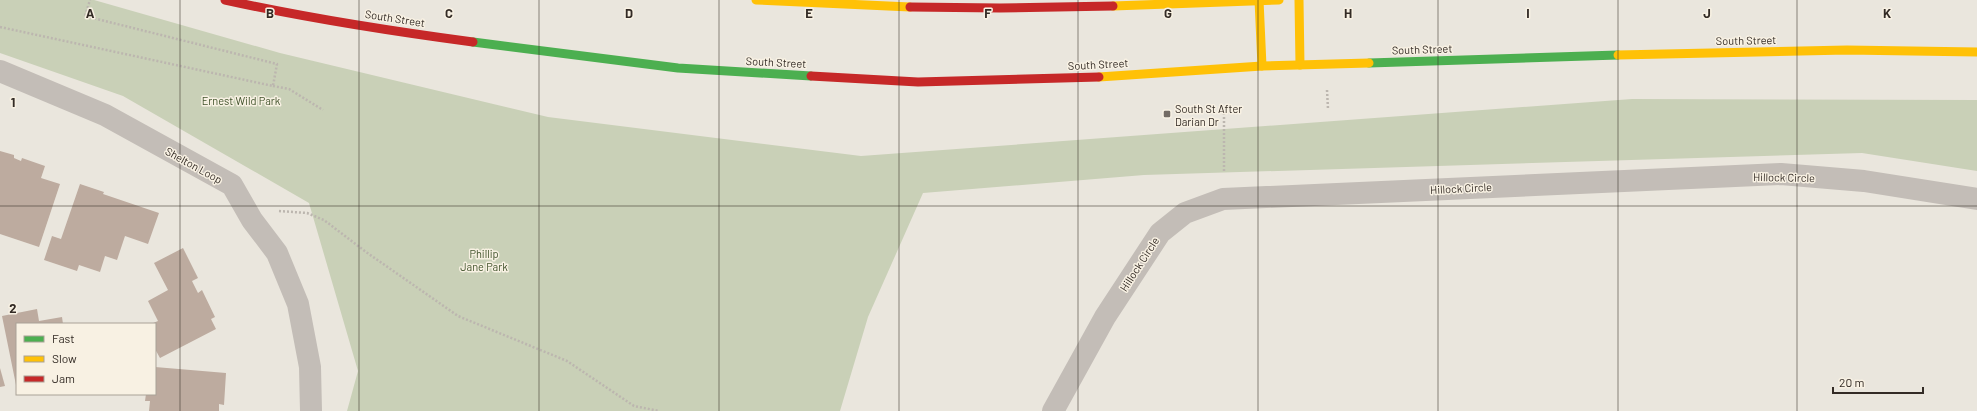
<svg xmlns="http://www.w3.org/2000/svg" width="1977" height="411" font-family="Barlow,sans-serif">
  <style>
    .green { fill: #c9d0b7 }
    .building { fill: #bdab9f }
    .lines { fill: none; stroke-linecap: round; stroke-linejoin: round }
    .path { stroke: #bcb6af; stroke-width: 2.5; stroke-dasharray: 2 2; stroke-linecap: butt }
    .street { stroke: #c3bdb7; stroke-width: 22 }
    .fast { stroke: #4caf50; stroke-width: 9 }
    .slow { stroke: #ffc107; stroke-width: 9 }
    .jam { stroke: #c62828; stroke-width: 9 }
    .grid { fill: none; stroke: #332b25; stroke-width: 1; stroke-opacity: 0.55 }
    .poi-dot { fill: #736c65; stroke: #f8f1e3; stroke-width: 1.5 }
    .labels { text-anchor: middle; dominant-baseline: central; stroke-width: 3; stroke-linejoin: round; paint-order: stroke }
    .street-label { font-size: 11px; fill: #332b25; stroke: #f8f1e3 }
    .park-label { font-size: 11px; fill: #3f512a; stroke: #f8f1e3 }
    .poi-label { font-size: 11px; fill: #332b25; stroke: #f8f1e3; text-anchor: start }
    .grid-label { font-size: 13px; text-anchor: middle; font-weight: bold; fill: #332b25; stroke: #f8f1e3; stroke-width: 3; stroke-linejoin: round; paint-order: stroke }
  </style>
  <rect width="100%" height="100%" fill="#eae6dd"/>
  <polygon class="green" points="0,0 94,0 280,53 548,117 861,156 1632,99 1977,100 1977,171 1862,153 1144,175 923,193 868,317 840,411 347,411 358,371 309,203 123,96 0,53"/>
  <g class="building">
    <polygon points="0,151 14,155 14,158 21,161 22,158 45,166 41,178 60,184 39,247 0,234"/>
    <polygon points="80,184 104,192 103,194 159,213 148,244 125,236 117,260 105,256 100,272 79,265 77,271 44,260 52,236 61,239"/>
    <polygon points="183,248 198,278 192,281 198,293 202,290 215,317 211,319 216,329 160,358 155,349 155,324 151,324 158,321 148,301 168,290 154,263"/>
    <polygon points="37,309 39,321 62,317 63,324 17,324 16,385 2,316"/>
    <polygon points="155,367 226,373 224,405 219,404 219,411 149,411 150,401 145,401 146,394 155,394"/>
    <polygon points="0,368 5,386 0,387"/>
  </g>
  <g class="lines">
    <g class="path">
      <polyline points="0,27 273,86 277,64 85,16 90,0"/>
      <polyline points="273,86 289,89 323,110"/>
      <polyline points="1327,90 1328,109"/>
      <polyline points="1224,171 1224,114"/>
      <polyline points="279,211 307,213 324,220 366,252 458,316 567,361 634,406 659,411"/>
    </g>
    <g class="street">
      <polyline points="0,71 105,115 232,185 252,220 277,253 298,304 310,367 311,411"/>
      <polyline points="1053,411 1105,317 1160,233 1185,213 1223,199 1781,174 1864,181 1977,199"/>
    </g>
    <g class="fast">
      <polyline points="473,42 678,68 811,76"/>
      <polyline points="1369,63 1618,55"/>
    </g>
    <g class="slow">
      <polyline points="756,0 910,7"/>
      <polyline points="1259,0 1262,66"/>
      <polyline points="1299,0 1300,65"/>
      <polyline points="1113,6 1279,0"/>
      <polyline points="1618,55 1847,50 1977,52"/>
      <polyline points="1099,77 1262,66 1369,63"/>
    </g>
    <g class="jam">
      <path d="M225 0C307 18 390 31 473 42"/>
      <polyline points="910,7 1000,8 1113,6"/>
      <polyline points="811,76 918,82 1099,77"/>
    </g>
  </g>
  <path class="grid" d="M180 0V411M359 0V411M539 0V411M719 0V411M899 0V411M1078 0V411M1258 0V411M1438 0V411M1618 0V411M1797 0V411M0 206H1977"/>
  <rect class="poi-dot" x="1163" y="110" width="8" height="8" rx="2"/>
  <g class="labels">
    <g class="street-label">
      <text transform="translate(395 18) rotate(9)">South Street</text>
      <text transform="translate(1746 40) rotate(-1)">South Street</text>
      <text transform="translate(1422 49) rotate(-2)">South Street</text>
      <text transform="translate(776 62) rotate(3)">South Street</text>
      <text transform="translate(1098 64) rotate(-3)">South Street</text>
      <text transform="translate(194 165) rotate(29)">Shelton Loop</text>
      <text transform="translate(1784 177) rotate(1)">Hillock Circle</text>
      <text transform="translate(1461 188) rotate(-3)">Hillock Circle</text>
      <text transform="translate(1139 264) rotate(-57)">Hillock Circle</text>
    </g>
    <g class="park-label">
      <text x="241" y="100">Ernest Wild Park</text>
      <text x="484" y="253">Phillip<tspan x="484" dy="13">Jane Park</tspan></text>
    </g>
    <g class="poi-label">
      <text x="1175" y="108">South St After<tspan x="1175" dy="13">Darian Dr</tspan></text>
    </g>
  </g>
  <g class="grid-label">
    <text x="90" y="18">A</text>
    <text x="270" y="18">B</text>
    <text x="449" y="18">C</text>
    <text x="629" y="18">D</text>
    <text x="809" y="18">E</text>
    <text x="988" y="18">F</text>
    <text x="1168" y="18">G</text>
    <text x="1348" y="18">H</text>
    <text x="1528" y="18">I</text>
    <text x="1707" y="18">J</text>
    <text x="1887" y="18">K</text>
    <text x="13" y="107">1</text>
    <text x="13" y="313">2</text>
  </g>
  <rect x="16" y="323" width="140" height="72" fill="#f8f1e3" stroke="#a9a297"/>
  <rect x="24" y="336" width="20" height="6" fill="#4caf50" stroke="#a9a297"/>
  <text x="52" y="343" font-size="12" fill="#332b25">Fast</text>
  <rect x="24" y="356" width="20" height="6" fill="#ffc107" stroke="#a9a297"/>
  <text x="52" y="363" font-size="12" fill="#332b25">Slow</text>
  <rect x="24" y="376" width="20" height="6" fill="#c62828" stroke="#a9a297"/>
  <text x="52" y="383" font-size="12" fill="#332b25">Jam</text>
  <path d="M1833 387v6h90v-6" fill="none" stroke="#332b25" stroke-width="2"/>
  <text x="1839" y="387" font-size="12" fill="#332b25" stroke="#f8f1e3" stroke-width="3" paint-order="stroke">20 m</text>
</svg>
